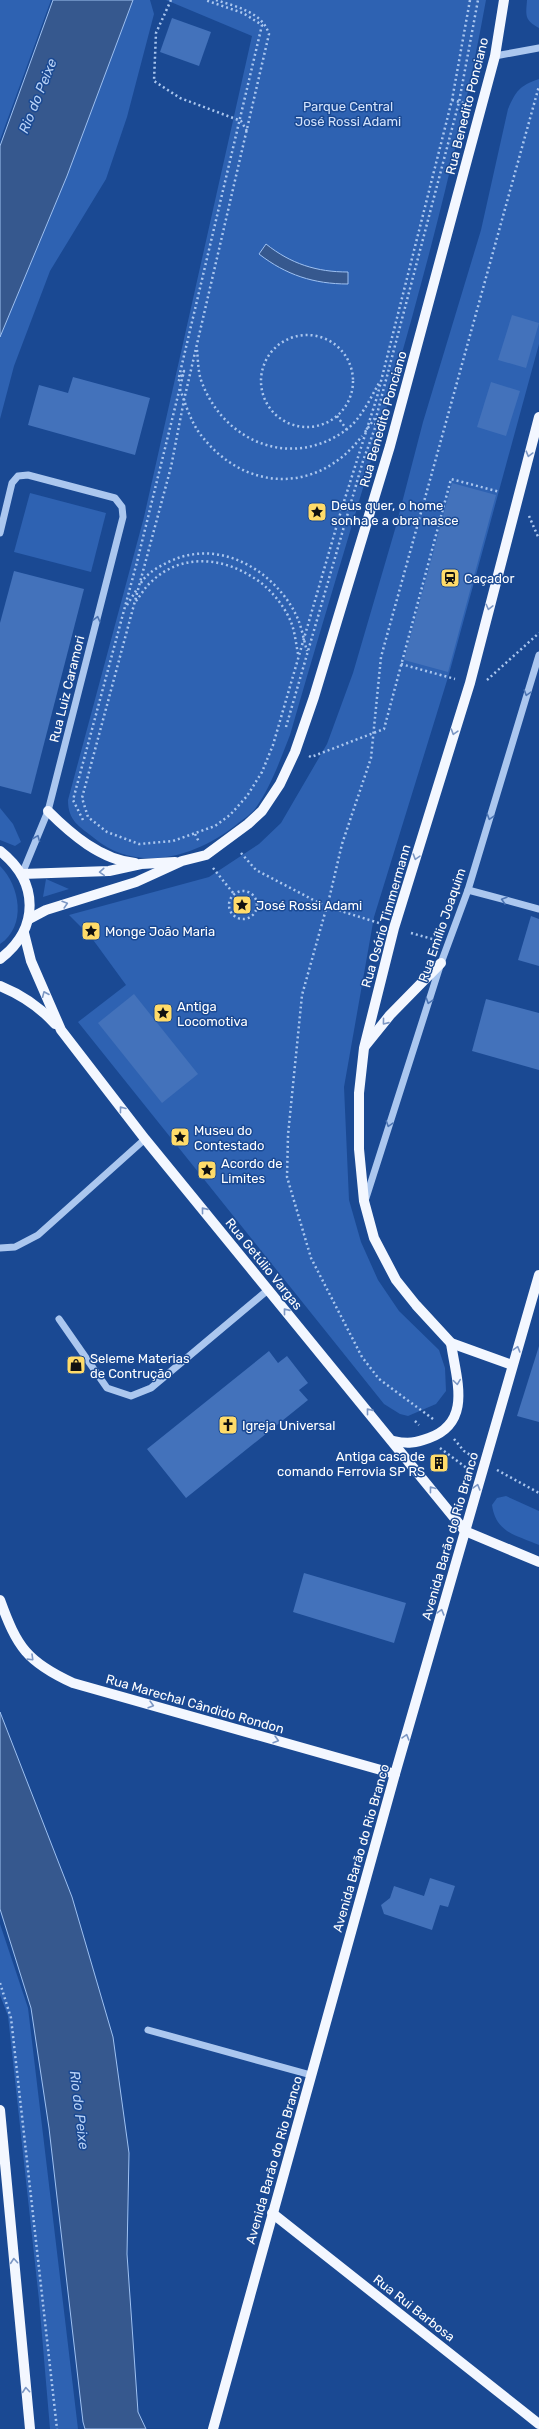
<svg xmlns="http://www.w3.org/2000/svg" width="539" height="2429" font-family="Rubik,sans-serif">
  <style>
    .green { fill: #2e62b2 }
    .water { fill: #36588e; stroke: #9ec1f2 }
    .building { fill: #4372bb }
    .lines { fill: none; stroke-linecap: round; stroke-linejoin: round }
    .path { stroke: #abc7ef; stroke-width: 2.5; stroke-dasharray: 2 3; stroke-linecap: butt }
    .minor { stroke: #abc7ef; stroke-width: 7 }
    .major { stroke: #f3f7ff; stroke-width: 10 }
    .oneway { stroke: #7c97c4 }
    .oneway2 { stroke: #4d75b3 }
    .labels { text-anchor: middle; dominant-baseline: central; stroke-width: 3; stroke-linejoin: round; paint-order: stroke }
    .park-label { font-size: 13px; fill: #d2e2fb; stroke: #1a4993 }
    .street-label { font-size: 13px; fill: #fff; stroke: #1a4993 }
    .poi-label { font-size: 13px; fill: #fff; stroke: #1a4993; text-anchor: start }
    .water-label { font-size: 14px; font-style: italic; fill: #b7d1f6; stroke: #1a4993 }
  </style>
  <rect width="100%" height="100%" fill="#1a4993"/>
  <g class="green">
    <polygon points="0,0 51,0 0,140"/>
    <polygon points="133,0 150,0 154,14 127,117 106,179 50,271 14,366 0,419 0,337 67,176"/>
    <path d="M166 0H486C441 250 360 491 290 735 280 760 271 787 255 809 250 815 242 820 236 825 196 857 137 874 94 838 79 826 68 821 68 800L144 517 252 36Z"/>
    <path d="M527 0H539V28C524 20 526 15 527 0Z"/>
    <path d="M539 79V344L449 674 374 917 344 1087 349 1200 361 1242 378 1280 399 1311 439 1350 445 1368 446 1391 436 1404 408 1416 400 1414 384 1404 78 1022 126 985 91 937 69 915 209 877 259 844 281 823 327 744 353 673 396 526 423 422 481 230 508 109C516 91 519 86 539 79Z"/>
    <polygon points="30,493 106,513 91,572 14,552"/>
    <polygon points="0,808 13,824 21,842 15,846 0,840"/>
    <path d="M0 866C20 886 27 926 0 944Z"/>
    <polygon points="46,879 69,889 43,897"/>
    <path d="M506 1496 539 1511V1545C516 1535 496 1533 492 1505L497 1498Z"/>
    <polygon points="0,1924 28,2008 78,2429 50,2429 39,2300 8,2016 0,1995"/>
  </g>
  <g class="water">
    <polygon points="53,0 133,0 67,176 0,337 0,146"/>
    <path d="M266 244C291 264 317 272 348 272V284C314 284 286 275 259 254Z"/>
    <polygon points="0,1712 72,1897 113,2037 129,2153 127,2254 138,2412 146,2429 85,2429 83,2422 49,2128 31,2008 0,1909"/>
  </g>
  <g class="building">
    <polygon points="172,18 211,32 199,66 160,52"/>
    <polygon points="512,315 539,323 526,368 498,360"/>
    <polygon points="73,377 150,398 135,455 28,425 39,385 68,393"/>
    <polygon points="491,382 520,391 506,436 477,427"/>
    <polygon points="452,483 496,495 448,672 404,660"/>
    <polygon points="14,571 84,589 31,794 0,786 0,623"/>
    <polygon points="531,916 539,919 539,966 518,960"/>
    <polygon points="134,994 198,1074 162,1103 98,1023"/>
    <polygon points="486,999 539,1013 539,1070 472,1051"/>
    <polygon points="539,1346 539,1422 517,1416"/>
    <polygon points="269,1351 278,1363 287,1356 308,1383 299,1390 308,1400 186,1498 147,1449"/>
    <polygon points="438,1456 446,1462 441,1470 432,1464"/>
    <polygon points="304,1573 406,1603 394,1643 293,1612"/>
    <polygon points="430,1878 455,1886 448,1907 440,1905 432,1930 384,1914 381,1905 390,1898 394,1886 424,1896"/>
  </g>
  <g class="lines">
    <g class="path">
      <polyline points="171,0 156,33 154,81 180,98 241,121 247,131"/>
      <path d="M216 0C237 7 262 12 269 34L184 400 171 467 82 798 88 817 107 832 139 844 173 841 215 826 230 815 247 796 262 772 273 745 341 511 377 397 452 100 470 0"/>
      <polyline points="452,100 467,104"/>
      <circle cx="307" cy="381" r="46"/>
      <path d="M197 350C198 359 198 371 201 380 223 442 291 470 346 430 361 419 370 399 379 383"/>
      <polyline points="179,377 262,25 243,13 205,0"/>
      <path d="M180 389C185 403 190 419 198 431 241 492 317 496 362 436"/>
      <polyline points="337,416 347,430"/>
      <polyline points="365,432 375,418"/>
      <polyline points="529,516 539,539"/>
      <path d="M141 583C148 571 165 563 178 558 226 541 278 574 298 619 302 629 304 641 307 651"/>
      <path d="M136 601C141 595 145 587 151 582 181 553 222 557 254 578 269 587 284 605 291 622 295 632 296 644 298 654"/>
      <polyline points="127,605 137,589"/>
      <polyline points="401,664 455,679"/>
      <polyline points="487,680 539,633"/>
      <polyline points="286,727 363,461 375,428 376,418 459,102 478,0"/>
      <polyline points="309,756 311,757 384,729 451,479 500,492"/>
      <polyline points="83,820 73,800 137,562 184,371 178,382"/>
      <polyline points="195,834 199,842"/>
      <polyline points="241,853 256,870 325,906 379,923"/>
      <polyline points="213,868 234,894"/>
      <circle cx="243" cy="905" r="14"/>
      <polyline points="411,933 436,940"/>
      <polyline points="433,1419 379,1379 362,1357 311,1258 287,1177 288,1135 302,995 330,895 342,844 371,758 381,657 539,86"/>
      <polyline points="415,1421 419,1425"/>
      <polyline points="454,1439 464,1451 472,1456"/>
      <polyline points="440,1448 468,1469"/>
      <polyline points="497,1470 539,1493"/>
      <polyline points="0,1983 11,2018 57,2429"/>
    </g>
    <g class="minor">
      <polyline points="495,56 539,48"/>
      <polyline points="0,533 12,483 18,476 28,475 115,498 122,507 123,517 48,811 22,874"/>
      <polyline points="468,890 539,909"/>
      <polyline points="366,1198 441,963 468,890 539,655"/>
      <polyline points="0,1248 15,1247 38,1235 145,1139"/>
      <polyline points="59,1319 107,1388 131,1396 151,1388 269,1289"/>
      <polyline points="148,2030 311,2075"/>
    </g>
    <g class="major">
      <path d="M48 811C71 834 101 860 135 863"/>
      <path d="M0 851C39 882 40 928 0 959"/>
      <polyline points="22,874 109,871 141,864 175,862"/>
      <polyline points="29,919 46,910 136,882 182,861 206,855 248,824 262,811 280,784 295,752 314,697 390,446 495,56 504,0"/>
      <polyline points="24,933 31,961 61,1030 145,1139 465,1531 539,1562"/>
      <path d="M0 986C22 995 39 1006 55 1024"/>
      <polyline points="365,1046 390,1015 441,963"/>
      <polyline points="512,1365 451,1343 416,1305 396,1280 374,1238 364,1201 359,1149 359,1093 364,1048 394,928 470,683 539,417"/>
      <path d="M394 1441C407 1444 416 1443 429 1438 473 1422 456 1379 451 1343"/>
      <path d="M0 1600C17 1647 27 1662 73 1683L395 1774"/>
      <polyline points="0,2110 30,2429"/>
      <polyline points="272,2213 539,2424"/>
      <polyline points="213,2429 395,1774 539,1275"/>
    </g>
  </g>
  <defs><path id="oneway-chevron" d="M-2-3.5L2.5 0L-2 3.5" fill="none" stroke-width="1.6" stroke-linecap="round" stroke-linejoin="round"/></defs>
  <g class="oneway">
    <use href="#oneway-chevron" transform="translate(529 454) rotate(105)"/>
    <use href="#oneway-chevron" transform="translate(489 607) rotate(104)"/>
    <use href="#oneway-chevron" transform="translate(454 732) rotate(107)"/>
    <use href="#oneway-chevron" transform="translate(416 857) rotate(107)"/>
    <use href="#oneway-chevron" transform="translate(102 872) rotate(176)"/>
    <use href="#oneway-chevron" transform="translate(65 904) rotate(-17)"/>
    <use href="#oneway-chevron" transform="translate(45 994) rotate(-113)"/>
    <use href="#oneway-chevron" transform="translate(385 1022) rotate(129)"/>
    <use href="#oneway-chevron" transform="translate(122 1109) rotate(-128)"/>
    <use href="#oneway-chevron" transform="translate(204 1210) rotate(-129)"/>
    <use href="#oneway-chevron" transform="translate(286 1311) rotate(-129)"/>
    <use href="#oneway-chevron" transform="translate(517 1349) rotate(-74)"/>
    <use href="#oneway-chevron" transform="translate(457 1382) rotate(82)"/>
    <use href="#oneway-chevron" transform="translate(369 1411) rotate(-129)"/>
    <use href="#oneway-chevron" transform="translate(477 1487) rotate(-74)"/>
    <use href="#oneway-chevron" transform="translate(432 1489) rotate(-128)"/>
    <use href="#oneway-chevron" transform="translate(441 1612) rotate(-74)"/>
    <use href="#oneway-chevron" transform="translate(31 1658) rotate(44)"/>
    <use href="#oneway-chevron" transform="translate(151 1705) rotate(16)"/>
    <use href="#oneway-chevron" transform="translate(406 1737) rotate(-74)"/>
    <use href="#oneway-chevron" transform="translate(276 1740) rotate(16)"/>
    <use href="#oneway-chevron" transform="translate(14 2261) rotate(-95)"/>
    <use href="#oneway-chevron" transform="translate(26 2390) rotate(-95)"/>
  </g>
  <g class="oneway2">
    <use href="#oneway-chevron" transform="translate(97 619) rotate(-76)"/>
    <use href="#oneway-chevron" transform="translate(527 693) rotate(107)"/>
    <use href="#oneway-chevron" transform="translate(490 817) rotate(107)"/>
    <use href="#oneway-chevron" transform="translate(37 838) rotate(-68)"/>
    <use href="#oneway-chevron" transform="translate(504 900) rotate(-164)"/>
    <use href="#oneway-chevron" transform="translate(429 1001) rotate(108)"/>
    <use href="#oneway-chevron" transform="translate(389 1124) rotate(108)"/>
  </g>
  <defs>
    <symbol id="sight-square" viewBox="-11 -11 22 22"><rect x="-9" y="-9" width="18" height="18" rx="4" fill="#ffdb69" stroke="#1a4993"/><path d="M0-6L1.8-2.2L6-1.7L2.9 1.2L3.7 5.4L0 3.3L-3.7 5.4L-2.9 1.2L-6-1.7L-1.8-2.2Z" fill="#111"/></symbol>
    <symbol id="station-square" viewBox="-11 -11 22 22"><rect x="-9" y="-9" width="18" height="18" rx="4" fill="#ffdb69" stroke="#1a4993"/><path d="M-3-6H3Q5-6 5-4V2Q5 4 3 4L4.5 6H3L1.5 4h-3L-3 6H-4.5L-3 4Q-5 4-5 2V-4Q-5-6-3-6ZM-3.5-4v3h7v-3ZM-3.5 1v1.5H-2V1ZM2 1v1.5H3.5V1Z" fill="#111"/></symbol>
    <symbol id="shop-square" viewBox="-11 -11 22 22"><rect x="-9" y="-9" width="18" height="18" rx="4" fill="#ffdb69" stroke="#1a4993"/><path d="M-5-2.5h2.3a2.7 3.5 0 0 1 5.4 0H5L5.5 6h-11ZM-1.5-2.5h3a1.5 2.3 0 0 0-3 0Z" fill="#111"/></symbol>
    <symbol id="church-square" viewBox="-11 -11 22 22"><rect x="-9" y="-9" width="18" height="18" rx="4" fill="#ffdb69" stroke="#1a4993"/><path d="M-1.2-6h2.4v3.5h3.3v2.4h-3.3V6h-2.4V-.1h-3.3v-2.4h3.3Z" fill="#111"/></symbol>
    <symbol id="building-square" viewBox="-11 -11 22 22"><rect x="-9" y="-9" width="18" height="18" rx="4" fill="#ffdb69" stroke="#1a4993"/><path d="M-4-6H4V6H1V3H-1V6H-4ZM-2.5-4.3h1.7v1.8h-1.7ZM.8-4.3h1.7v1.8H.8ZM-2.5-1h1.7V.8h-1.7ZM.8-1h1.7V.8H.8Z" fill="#111"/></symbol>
  </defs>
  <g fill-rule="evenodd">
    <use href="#sight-square" x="306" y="501" width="22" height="22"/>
    <use href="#station-square" x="439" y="567" width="22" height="22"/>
    <use href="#sight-square" x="231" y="894" width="22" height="22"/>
    <use href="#sight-square" x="80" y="920" width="22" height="22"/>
    <use href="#sight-square" x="152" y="1002" width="22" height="22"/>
    <use href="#sight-square" x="169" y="1126" width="22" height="22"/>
    <use href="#sight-square" x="196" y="1159" width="22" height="22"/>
    <use href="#shop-square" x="65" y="1354" width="22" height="22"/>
    <use href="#church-square" x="217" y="1414" width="22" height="22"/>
    <use href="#building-square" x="428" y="1452" width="22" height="22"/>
  </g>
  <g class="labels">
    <g class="park-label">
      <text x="348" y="106">Parque Central<tspan x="348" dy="15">José Rossi Adami</tspan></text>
    </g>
    <g class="street-label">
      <text transform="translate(467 106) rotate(-76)">Rua Benedito Ponciano</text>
      <text transform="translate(383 419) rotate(-74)">Rua Benedito Ponciano</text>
      <text transform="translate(67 689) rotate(-76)">Rua Luiz Caramori</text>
      <text transform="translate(386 916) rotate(-74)">Rua Osório Timmermann</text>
      <text transform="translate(442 925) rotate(-71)">Rua Emílio Joaquim</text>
      <text transform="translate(264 1264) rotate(51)">Rua Getúlio Vargas</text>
      <text transform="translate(450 1536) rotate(-74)">Avenida Barão do Rio Branco</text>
      <text transform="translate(195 1704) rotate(16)">Rua Marechal Cândido Rondon</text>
      <text transform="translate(361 1848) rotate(-74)">Avenida Barão do Rio Branco</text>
      <text transform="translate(274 2160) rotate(-74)">Avenida Barão do Rio Branco</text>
      <text transform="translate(414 2308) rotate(38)">Rua Rui Barbosa</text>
    </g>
    <g class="poi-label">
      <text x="331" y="505">Deus quer, o home<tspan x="331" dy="15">sonha e a obra nasce</tspan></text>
      <text x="464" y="578">Caçador</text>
      <text x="256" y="905">José Rossi Adami</text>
      <text x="105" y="931">Monge João Maria</text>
      <text x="177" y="1006">Antiga<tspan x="177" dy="15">Locomotiva</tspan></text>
      <text x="194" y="1130">Museu do<tspan x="194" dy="15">Contestado</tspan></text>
      <text x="221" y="1163">Acordo de<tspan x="221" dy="15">Limites</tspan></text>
      <text x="90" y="1358">Seleme Materias<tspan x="90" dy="15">de Contrução</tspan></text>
      <text x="242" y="1425">Igreja Universal</text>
      <text x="425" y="1456" text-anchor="end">Antiga casa de<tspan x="425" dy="15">comando Ferrovia SP RS</tspan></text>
    </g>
    <g class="water-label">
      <text transform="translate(38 96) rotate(-68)">Rio do Peixe</text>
      <text transform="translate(79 2110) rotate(83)">Rio do Peixe</text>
    </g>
  </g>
</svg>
